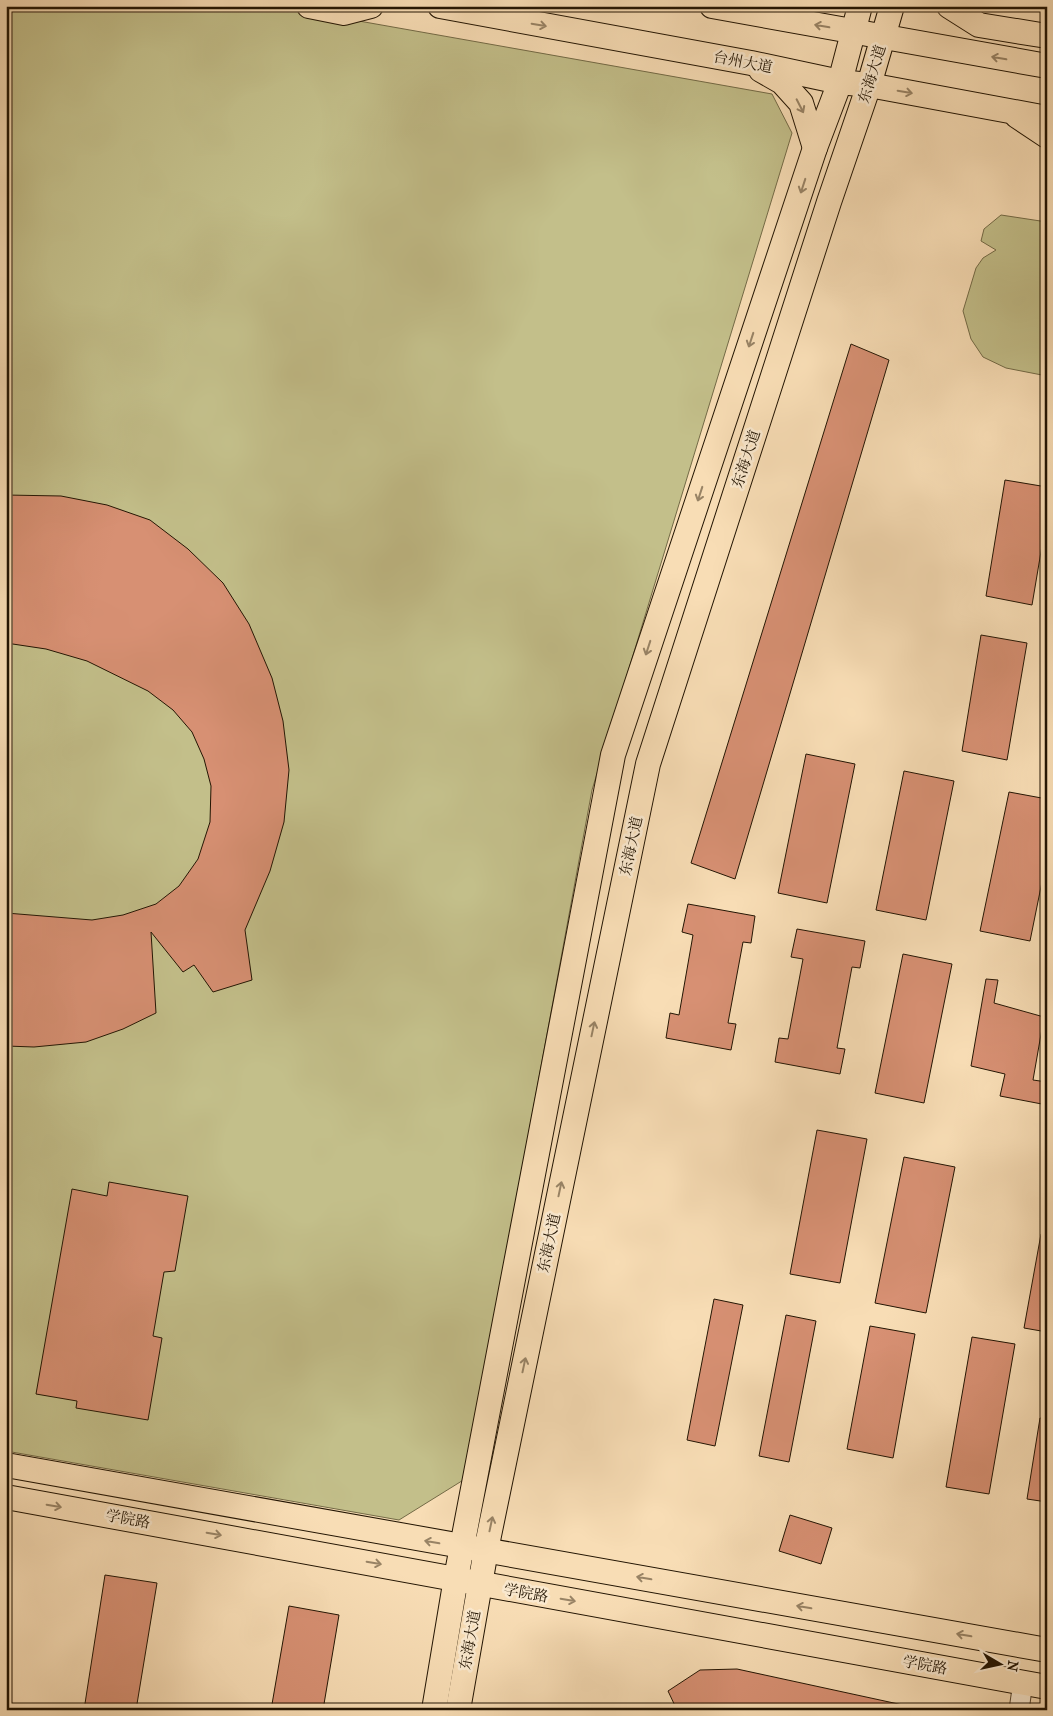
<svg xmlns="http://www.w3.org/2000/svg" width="1053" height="1716" font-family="'IM FELL French Canon','Noto Serif SC',serif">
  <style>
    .green { fill: #c3bf8a; stroke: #736a46 }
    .building { fill: #d79073; stroke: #231503 }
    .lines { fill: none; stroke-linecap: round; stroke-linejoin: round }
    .minor-casing { stroke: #584730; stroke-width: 21 }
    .major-casing { stroke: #231503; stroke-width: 26 }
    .minor { stroke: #fae9cf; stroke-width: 19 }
    .major { stroke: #f8ddb5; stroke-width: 24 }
    .oneway { stroke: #988365 }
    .labels { text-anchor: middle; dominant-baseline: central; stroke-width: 5; stroke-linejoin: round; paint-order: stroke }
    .street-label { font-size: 15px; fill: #231503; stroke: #fae9cf }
  </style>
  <rect width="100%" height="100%" fill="#f8ddb5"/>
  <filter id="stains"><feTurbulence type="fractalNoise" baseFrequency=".004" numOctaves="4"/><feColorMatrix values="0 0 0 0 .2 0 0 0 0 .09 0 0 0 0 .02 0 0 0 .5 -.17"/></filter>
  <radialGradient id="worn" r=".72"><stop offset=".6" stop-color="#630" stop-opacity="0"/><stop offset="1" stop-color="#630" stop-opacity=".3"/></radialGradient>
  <g class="green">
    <polygon points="6,6 274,6 772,94 792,133 592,790 465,1479 399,1520 6,1451"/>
    <polygon points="1001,215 1047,222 1047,376 1006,368 983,357 971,339 963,311 976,268 983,258 996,250 981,241 984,229"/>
  </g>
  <g class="building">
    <polygon points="851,344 889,360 735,879 691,863"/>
    <polygon points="1005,480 1047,487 1047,516 1032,605 986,596"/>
    <polygon points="6,495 61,496 107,505 150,520 188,549 223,583 249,624 272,678 283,721 289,770 284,822 270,871 245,930 252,980 213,992 194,965 183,972 151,932 156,1013 123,1029 86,1042 34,1047 6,1046 6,913 92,920 123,915 156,904 179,886 198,859 210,822 211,786 204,759 192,732 173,710 148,691 87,661 46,649 6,643"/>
    <polygon points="981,635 1027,643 1007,760 962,751"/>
    <polygon points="806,754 855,764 827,903 778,893"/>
    <polygon points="904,771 954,781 926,920 876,910"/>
    <polygon points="1009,792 1047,799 1047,857 1030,941 980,931"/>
    <polygon points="688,904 755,916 751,943 743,942 728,1023 736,1024 731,1050 666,1038 670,1013 679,1015 693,935 682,932"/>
    <polygon points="797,929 865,941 860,968 852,967 837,1048 845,1049 840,1074 775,1062 779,1038 788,1039 803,959 791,957"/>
    <polygon points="903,954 952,964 924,1103 875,1093"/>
    <polygon points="986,979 998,980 994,1003 1044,1017 1033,1080 1047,1082 1047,1105 1000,1096 1005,1074 971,1066"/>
    <polygon points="817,1130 867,1139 840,1283 790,1274"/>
    <polygon points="904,1157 955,1167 926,1313 875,1303"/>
    <polygon points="109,1182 188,1196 175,1271 164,1272 153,1336 162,1338 148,1420 76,1408 77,1401 36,1394 72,1189 107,1196"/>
    <polygon points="1041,1234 1047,1235 1047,1332 1024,1328"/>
    <polygon points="714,1299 743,1305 715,1446 687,1440"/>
    <polygon points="786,1315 816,1321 789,1462 759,1456"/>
    <polygon points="870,1326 915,1334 893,1458 847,1449"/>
    <polygon points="972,1337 1015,1344 989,1494 946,1487"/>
    <polygon points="1040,1418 1047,1419 1047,1502 1027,1499"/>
    <polygon points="790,1515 832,1528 821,1564 779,1551"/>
    <polygon points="105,1575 157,1583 136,1710 84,1710"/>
    <polygon points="289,1606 339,1615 323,1710 271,1710"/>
    <polygon points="737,1669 903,1705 902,1710 677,1710 668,1691 700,1670"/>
  </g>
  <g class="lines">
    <defs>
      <polyline id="minor" points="1019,1710 1023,1682"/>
      <g id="major">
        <polyline points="309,6 344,13 371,6"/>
        <polyline points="440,6 751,63 840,82 869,85 1047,118"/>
        <polyline points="712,6 1047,66"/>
        <polyline points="949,6 979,25 1047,36"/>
        <polyline points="761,70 782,82 801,103 815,148"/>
        <polyline points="1017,116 1047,136"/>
        <polyline points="6,1465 1047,1650"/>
        <polyline points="6,1497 1047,1687"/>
        <polyline points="434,1710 456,1578 613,755 815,148 840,82 860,6"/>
        <polyline points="458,1710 486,1550 648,764 829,202 869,85 892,6"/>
      </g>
    </defs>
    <use href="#minor" class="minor-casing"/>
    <use href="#major" class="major-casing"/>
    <use href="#minor" class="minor"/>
    <use href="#major" class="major"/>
  </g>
  <defs><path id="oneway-shaft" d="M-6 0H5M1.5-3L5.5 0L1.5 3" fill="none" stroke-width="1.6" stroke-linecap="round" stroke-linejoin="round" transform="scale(1.25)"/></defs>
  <g class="oneway">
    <use href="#oneway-shaft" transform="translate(539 25) rotate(10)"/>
    <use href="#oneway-shaft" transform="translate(822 26) rotate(-170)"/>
    <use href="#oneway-shaft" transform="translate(999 58) rotate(-170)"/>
    <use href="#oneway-shaft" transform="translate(905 92) rotate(10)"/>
    <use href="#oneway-shaft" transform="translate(800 106) rotate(63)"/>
    <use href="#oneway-shaft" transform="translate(803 186) rotate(108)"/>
    <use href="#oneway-shaft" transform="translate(751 340) rotate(108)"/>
    <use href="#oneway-shaft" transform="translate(700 494) rotate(108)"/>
    <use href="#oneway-shaft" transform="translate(648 648) rotate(108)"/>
    <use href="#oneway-shaft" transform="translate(593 1029) rotate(-78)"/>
    <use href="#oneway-shaft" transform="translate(560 1189) rotate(-78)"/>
    <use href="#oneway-shaft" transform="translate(524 1365) rotate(-78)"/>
    <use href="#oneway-shaft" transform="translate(54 1506) rotate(10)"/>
    <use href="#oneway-shaft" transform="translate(491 1524) rotate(-78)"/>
    <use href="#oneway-shaft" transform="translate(214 1534) rotate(10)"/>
    <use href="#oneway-shaft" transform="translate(432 1542) rotate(-170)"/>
    <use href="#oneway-shaft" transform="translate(374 1563) rotate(10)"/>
    <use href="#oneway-shaft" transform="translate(644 1578) rotate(-170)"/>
    <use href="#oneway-shaft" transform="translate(568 1600) rotate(10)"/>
    <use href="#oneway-shaft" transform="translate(804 1607) rotate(-170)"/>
    <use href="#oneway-shaft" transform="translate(964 1635) rotate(-170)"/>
  </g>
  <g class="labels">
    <g class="street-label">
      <text transform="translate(743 62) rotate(11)">台州大道</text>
      <text transform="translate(872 74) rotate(-73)">东海大道</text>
      <text transform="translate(746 459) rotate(-72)">东海大道</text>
      <text transform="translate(631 846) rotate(-78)">东海大道</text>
      <text transform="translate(549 1243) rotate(-78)">东海大道</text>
      <text transform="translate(128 1519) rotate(10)">学院路</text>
      <text transform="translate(526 1593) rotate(10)">学院路</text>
      <text transform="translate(470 1640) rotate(-80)">东海大道</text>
      <text transform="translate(925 1665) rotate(10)">学院路</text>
    </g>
  </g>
  <rect width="1053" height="1716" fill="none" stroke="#f8ddb5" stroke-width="25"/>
  <rect x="8" y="8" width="1038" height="1701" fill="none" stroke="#231503" stroke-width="2.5"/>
  <rect x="12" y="12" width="1028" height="1691" fill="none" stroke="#231503"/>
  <g transform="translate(1000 1664) rotate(99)" stroke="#fae9cf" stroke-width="4" paint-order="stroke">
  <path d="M0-4L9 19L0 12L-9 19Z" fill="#231503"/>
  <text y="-8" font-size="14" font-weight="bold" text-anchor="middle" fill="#231503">N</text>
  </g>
  <rect width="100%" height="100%" filter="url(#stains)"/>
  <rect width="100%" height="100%" fill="url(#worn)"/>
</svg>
